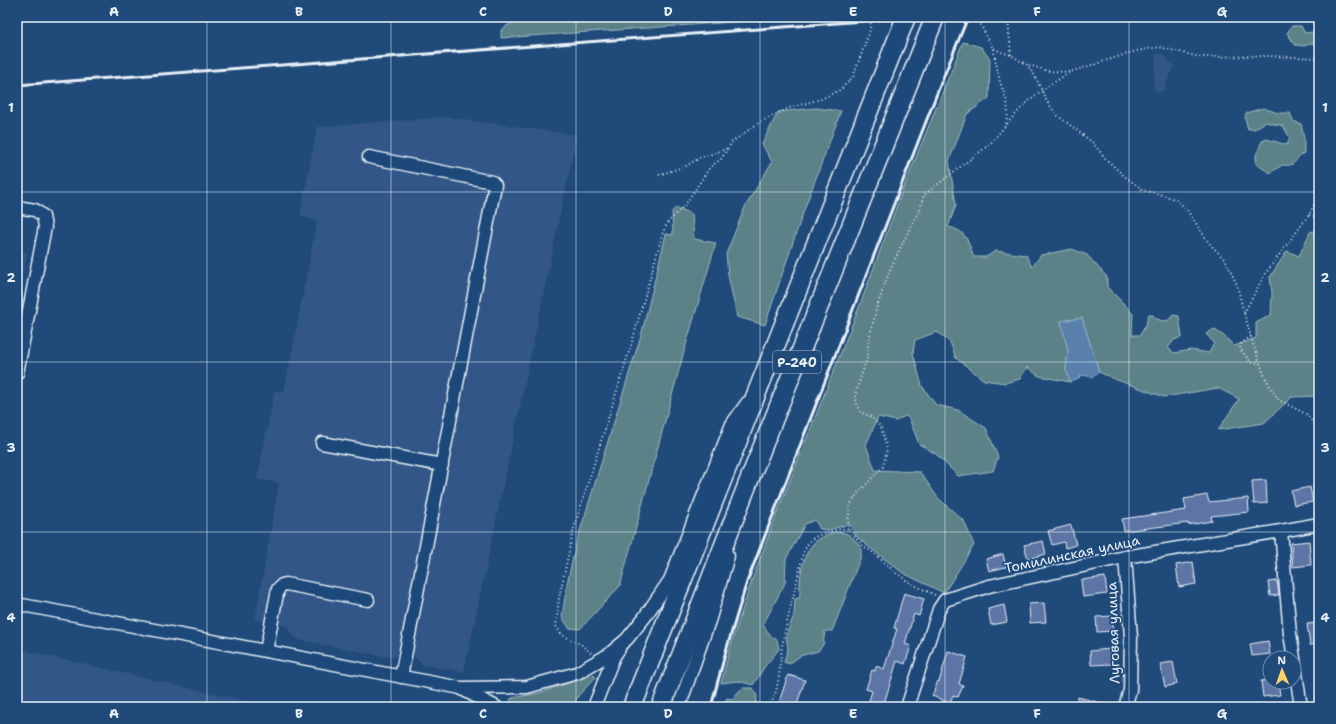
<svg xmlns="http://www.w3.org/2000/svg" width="1336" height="724" font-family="'Shantell Sans',sans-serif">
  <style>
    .built { fill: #325787 }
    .green { fill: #5b8288; stroke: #a2bac0 }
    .water { fill: #5880ab; stroke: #92adca }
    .building { fill: #5d74a5; stroke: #e8f1f8 }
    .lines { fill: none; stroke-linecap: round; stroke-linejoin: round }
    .minor-casing { stroke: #e8f1f8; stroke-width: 15 }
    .highway-casing { stroke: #e8f1f8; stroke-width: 21 }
    .path { stroke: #e8f1f8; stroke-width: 2; stroke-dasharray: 1 3; stroke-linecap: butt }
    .minor { stroke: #1f4a7a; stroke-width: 12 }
    .highway { stroke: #1f4a7a; stroke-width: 18 }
    .rail { stroke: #e8f1f8; stroke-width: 3 }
    .grid { fill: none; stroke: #e8f1f8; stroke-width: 1; stroke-opacity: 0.55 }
    .labels { text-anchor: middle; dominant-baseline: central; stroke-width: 3.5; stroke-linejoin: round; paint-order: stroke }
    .shield { fill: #1f4a7a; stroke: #acbfd2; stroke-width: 1 }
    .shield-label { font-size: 13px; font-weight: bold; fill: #e8f1f8 }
    .street-label { font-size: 14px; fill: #e8f1f8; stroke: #1f4a7a }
    .neatline { fill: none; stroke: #e8f1f8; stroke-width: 1.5 }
    .grid-label { font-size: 13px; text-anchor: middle; font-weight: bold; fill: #e8f1f8 }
  </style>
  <rect width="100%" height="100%" fill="#1f4a7a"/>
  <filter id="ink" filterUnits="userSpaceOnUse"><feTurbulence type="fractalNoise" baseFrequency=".025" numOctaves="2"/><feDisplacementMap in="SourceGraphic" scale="8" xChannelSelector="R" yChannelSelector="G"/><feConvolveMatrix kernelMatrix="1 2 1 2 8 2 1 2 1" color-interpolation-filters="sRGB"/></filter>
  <g filter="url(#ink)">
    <g class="built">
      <polygon points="1156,54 1163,54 1174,66 1163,91 1156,92 1153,86"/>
      <polygon points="445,117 577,135 464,672 424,665 419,662 415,657 414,651 416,641 403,638 399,654 393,658 299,640 291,634 287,626 255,620 279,483 257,479 275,390 284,392 317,221 300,216 317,127"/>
      <polygon points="17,251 27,253 17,302"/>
      <polygon points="17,648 36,653 272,707 17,707"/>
    </g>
    <g class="green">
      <polygon points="525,17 772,17 764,20 501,38 501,30 508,25"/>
      <polygon points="1292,26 1301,26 1305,33 1313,32 1319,28 1319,47 1313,43 1304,46 1295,45 1287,33"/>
      <path d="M963 42 981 47 990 59 989 98 967 114 949 161 956 205 948 227C956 228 965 233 968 242 971 247 971 252 974 257H986L996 251 1026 255 1032 267 1041 255 1072 249 1087 255 1107 277V287L1123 303 1133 314 1132 335H1140L1146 325 1148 315H1153L1155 318 1162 321 1169 320 1173 315 1179 316 1182 337 1174 340 1168 348 1174 353 1191 350 1209 353 1214 343 1206 334 1214 329 1225 337 1234 346 1256 338V323L1271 315 1272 292 1270 277 1287 251 1299 256 1310 232 1319 230V396L1292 397 1264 423 1218 430 1239 399 1218 388 1164 397 1117 380 1099 372 1082 318 1061 321 1068 351 1066 370 1070 382 1039 376 1027 367 1020 379 1005 383 984 380 956 358 950 342 937 332 915 340 913 353 922 386 936 405 958 410 986 428 998 457 993 471 958 476 936 454 919 444 909 418 905 416 896 421 878 417 866 445 875 470 920 472 938 498 964 521 974 545 944 593 903 573 869 547 856 536 850 524 828 530 820 529 815 520 805 524 786 559 785 583 763 625 771 636 777 640 779 649 765 666 753 685 738 681 721 683 732 641 751 583 777 513 861 302 903 189Z"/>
      <polygon points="816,108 841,111 804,210 765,325 737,317 728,275 726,254 745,207 772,162 762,144 778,112"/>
      <path d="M1263 108 1278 113H1290L1293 121 1301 124 1304 138V153C1293 158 1299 167 1282 165L1270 173 1256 164V155L1262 141 1267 139 1287 145 1290 138 1283 126 1265 122 1255 129H1248L1245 118 1246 113Z"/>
      <polygon points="676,207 692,214 694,239 716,243 683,355 620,586 580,629 569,628 562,617 567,584 576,544 642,332 666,234 673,235 672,212"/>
      <path d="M835 532C850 532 853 537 861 548V556L838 616 832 631H825L823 645 818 651 800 656 789 664 784 662 788 648 786 636 794 615 795 599 800 597C799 580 801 557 813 544 818 538 827 535 835 532Z"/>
      <polygon points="592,675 595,676 595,678 578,696 573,707 518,707 512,704 510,700 512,698 539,693"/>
      <polygon points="743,688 753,688 757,696 756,707 723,707 722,705 727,698 732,699 739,691"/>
    </g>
    <polygon class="water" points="1082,318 1099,372 1092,377 1082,375 1077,380 1070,382 1066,370 1068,351 1061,321"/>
    <g class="building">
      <polygon points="1266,480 1267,503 1254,504 1252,481"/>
      <polygon points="1310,487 1313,502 1294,505 1291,491"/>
      <polygon points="1207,495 1209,502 1248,498 1249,512 1211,516 1212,521 1188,525 1188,523 1124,531 1122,519 1186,510 1184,499"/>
      <polygon points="1071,525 1076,545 1065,548 1064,542 1052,545 1048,531"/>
      <polygon points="1043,541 1046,554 1028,559 1024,545"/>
      <polygon points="1309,541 1311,565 1293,567 1291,543"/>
      <polygon points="1003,554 1006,567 989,571 986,559"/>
      <polygon points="1193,562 1196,584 1179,587 1176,565"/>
      <polygon points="1105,577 1107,594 1083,597 1081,580"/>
      <polygon points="1277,581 1279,595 1270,596 1268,582"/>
      <polygon points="904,593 924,599 919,616 914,614 905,644 911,646 905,664 897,661 883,707 867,707 872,691 866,689 872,670 875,671 876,666 884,669 897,629 894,628"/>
      <polygon points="1044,603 1046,622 1030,623 1029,604"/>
      <polygon points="1004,605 1007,622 991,625 988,609"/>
      <polygon points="1112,616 1113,631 1097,632 1096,617"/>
      <polygon points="1319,623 1319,644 1310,645 1307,624"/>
      <polygon points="1268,641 1270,654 1252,656 1250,644"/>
      <polygon points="1110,649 1112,664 1091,665 1090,651"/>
      <polygon points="948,651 967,657 959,684 963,686 958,697 953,695 950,703 932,696 938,681 939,682"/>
      <polygon points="1173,662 1177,684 1165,687 1160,664"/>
      <polygon points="788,675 805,680 796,707 785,707 778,705"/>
      <polygon points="1270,680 1270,682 1278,682 1280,695 1263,697 1261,681"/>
      <polygon points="1078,697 1105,704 1104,707 1076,707"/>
    </g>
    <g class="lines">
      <defs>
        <g id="minor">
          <polyline points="369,157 492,182 495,185 401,677"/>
          <polyline points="17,207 35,210 43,216 45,227 17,373"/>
          <polyline points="322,443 442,465"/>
          <polyline points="1281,531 1290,634 1294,658"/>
          <polyline points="1125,557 1131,637 1130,690 1125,707"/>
          <polyline points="17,604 461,688 527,687 577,673 608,655 627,639 644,618 670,580 732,424 747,403"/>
          <polyline points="266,651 278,589 282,585 286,584 368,600"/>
          <polyline points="1294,660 1301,707"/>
          <polyline points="462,689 496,707"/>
          <polyline points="594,707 614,656 619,649"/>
          <polyline points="679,707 710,618 728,556"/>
          <polyline points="907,707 939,609 945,600 989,586 1125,557 1281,531 1319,524"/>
        </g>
        <g id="highway">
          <polyline points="632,707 906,17"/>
          <polyline points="661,707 748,483 935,17"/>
        </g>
      </defs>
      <use href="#minor" class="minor-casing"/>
      <use href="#highway" class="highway-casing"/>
      <g class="path">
        <polyline points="980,17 979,22 993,48 1001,52 1011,55 1027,65 1035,76 1047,102 1057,115 1092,142 1106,159 1123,175 1143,190 1163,195 1177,200 1187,210 1209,243 1226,261 1237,285 1244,313 1254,347 1265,377 1272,390 1279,400 1306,414 1313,422 1319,434"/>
        <polyline points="826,18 827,17"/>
        <polyline points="1008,18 1011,55"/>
        <polyline points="1029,65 1048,71 1070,72 1136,51 1159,47 1200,57 1268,56 1319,58"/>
        <path d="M1007 124C1026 101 1043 88 1069 73"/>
        <polyline points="659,175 686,166 701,157 715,153 728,148"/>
        <polyline points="1309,215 1319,217"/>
        <polyline points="1244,313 1265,274 1309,215 1319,194"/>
        <polyline points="1251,336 1241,344 1240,349 1250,361 1254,363 1260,362"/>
        <polyline points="935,595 912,584 896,573 875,554 862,545 849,529 848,523 850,505 857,494 883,467 887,449 881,427 870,416 860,412 857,405 855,395 867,358 869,339 877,306 891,267 913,222 920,210 924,195 990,144 1006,125 1008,113 1007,101 1000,82 993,48"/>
        <polyline points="591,653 582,645 562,635 556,626 559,598 574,528 632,342 663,232 668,222 685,205 710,167 721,159 732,142 760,122 789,108 821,99 840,90 853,77 870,30 871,17"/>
        <polyline points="771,704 779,707"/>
        <path d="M768 707C781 693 779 660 783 641 789 612 797 583 803 553 805 550 807 545 809 542 817 533 838 528 849 529"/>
      </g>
      <use href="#minor" class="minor"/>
      <use href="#highway" class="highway"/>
      <g class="rail">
        <polyline points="17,85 917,17"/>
        <polyline points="711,707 726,651 747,582 941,83 968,17"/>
      </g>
    </g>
  </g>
  <path class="grid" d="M207 17V707M391 17V707M576 17V707M760 17V707M945 17V707M1129 17V707M17 192H1319M17 362H1319M17 532H1319"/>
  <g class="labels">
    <rect class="shield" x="773" y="351" width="48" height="22" rx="3"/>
    <g class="shield-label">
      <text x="797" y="362">Р-240</text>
    </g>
    <g class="street-label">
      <text transform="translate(1072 554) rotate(-12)">Томилинская улица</text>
      <text transform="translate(1113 633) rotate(-92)">Луговая улица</text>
    </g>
  </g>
  <rect width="1336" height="724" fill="none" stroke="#1f4a7a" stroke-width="44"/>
  <g transform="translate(1282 670) rotate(358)"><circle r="19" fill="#1f4a7a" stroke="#6f8dac"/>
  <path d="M0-3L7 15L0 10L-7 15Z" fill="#ffd166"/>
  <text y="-6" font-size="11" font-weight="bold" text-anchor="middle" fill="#e8f1f8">N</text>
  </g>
  <rect x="22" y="22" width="1292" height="680" class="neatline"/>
  <g class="grid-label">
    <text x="114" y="16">A</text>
    <text x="299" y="16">B</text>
    <text x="483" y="16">C</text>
    <text x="668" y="16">D</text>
    <text x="853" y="16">E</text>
    <text x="1037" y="16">F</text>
    <text x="1222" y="16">G</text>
    <text x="11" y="112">1</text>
    <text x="1325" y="112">1</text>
    <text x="11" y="282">2</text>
    <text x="1325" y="282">2</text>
    <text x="11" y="452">3</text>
    <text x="1325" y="452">3</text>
    <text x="11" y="622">4</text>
    <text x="1325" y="622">4</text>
    <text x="114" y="718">A</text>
    <text x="299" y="718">B</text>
    <text x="483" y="718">C</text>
    <text x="668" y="718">D</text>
    <text x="853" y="718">E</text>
    <text x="1037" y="718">F</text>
    <text x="1222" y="718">G</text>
  </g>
</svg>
